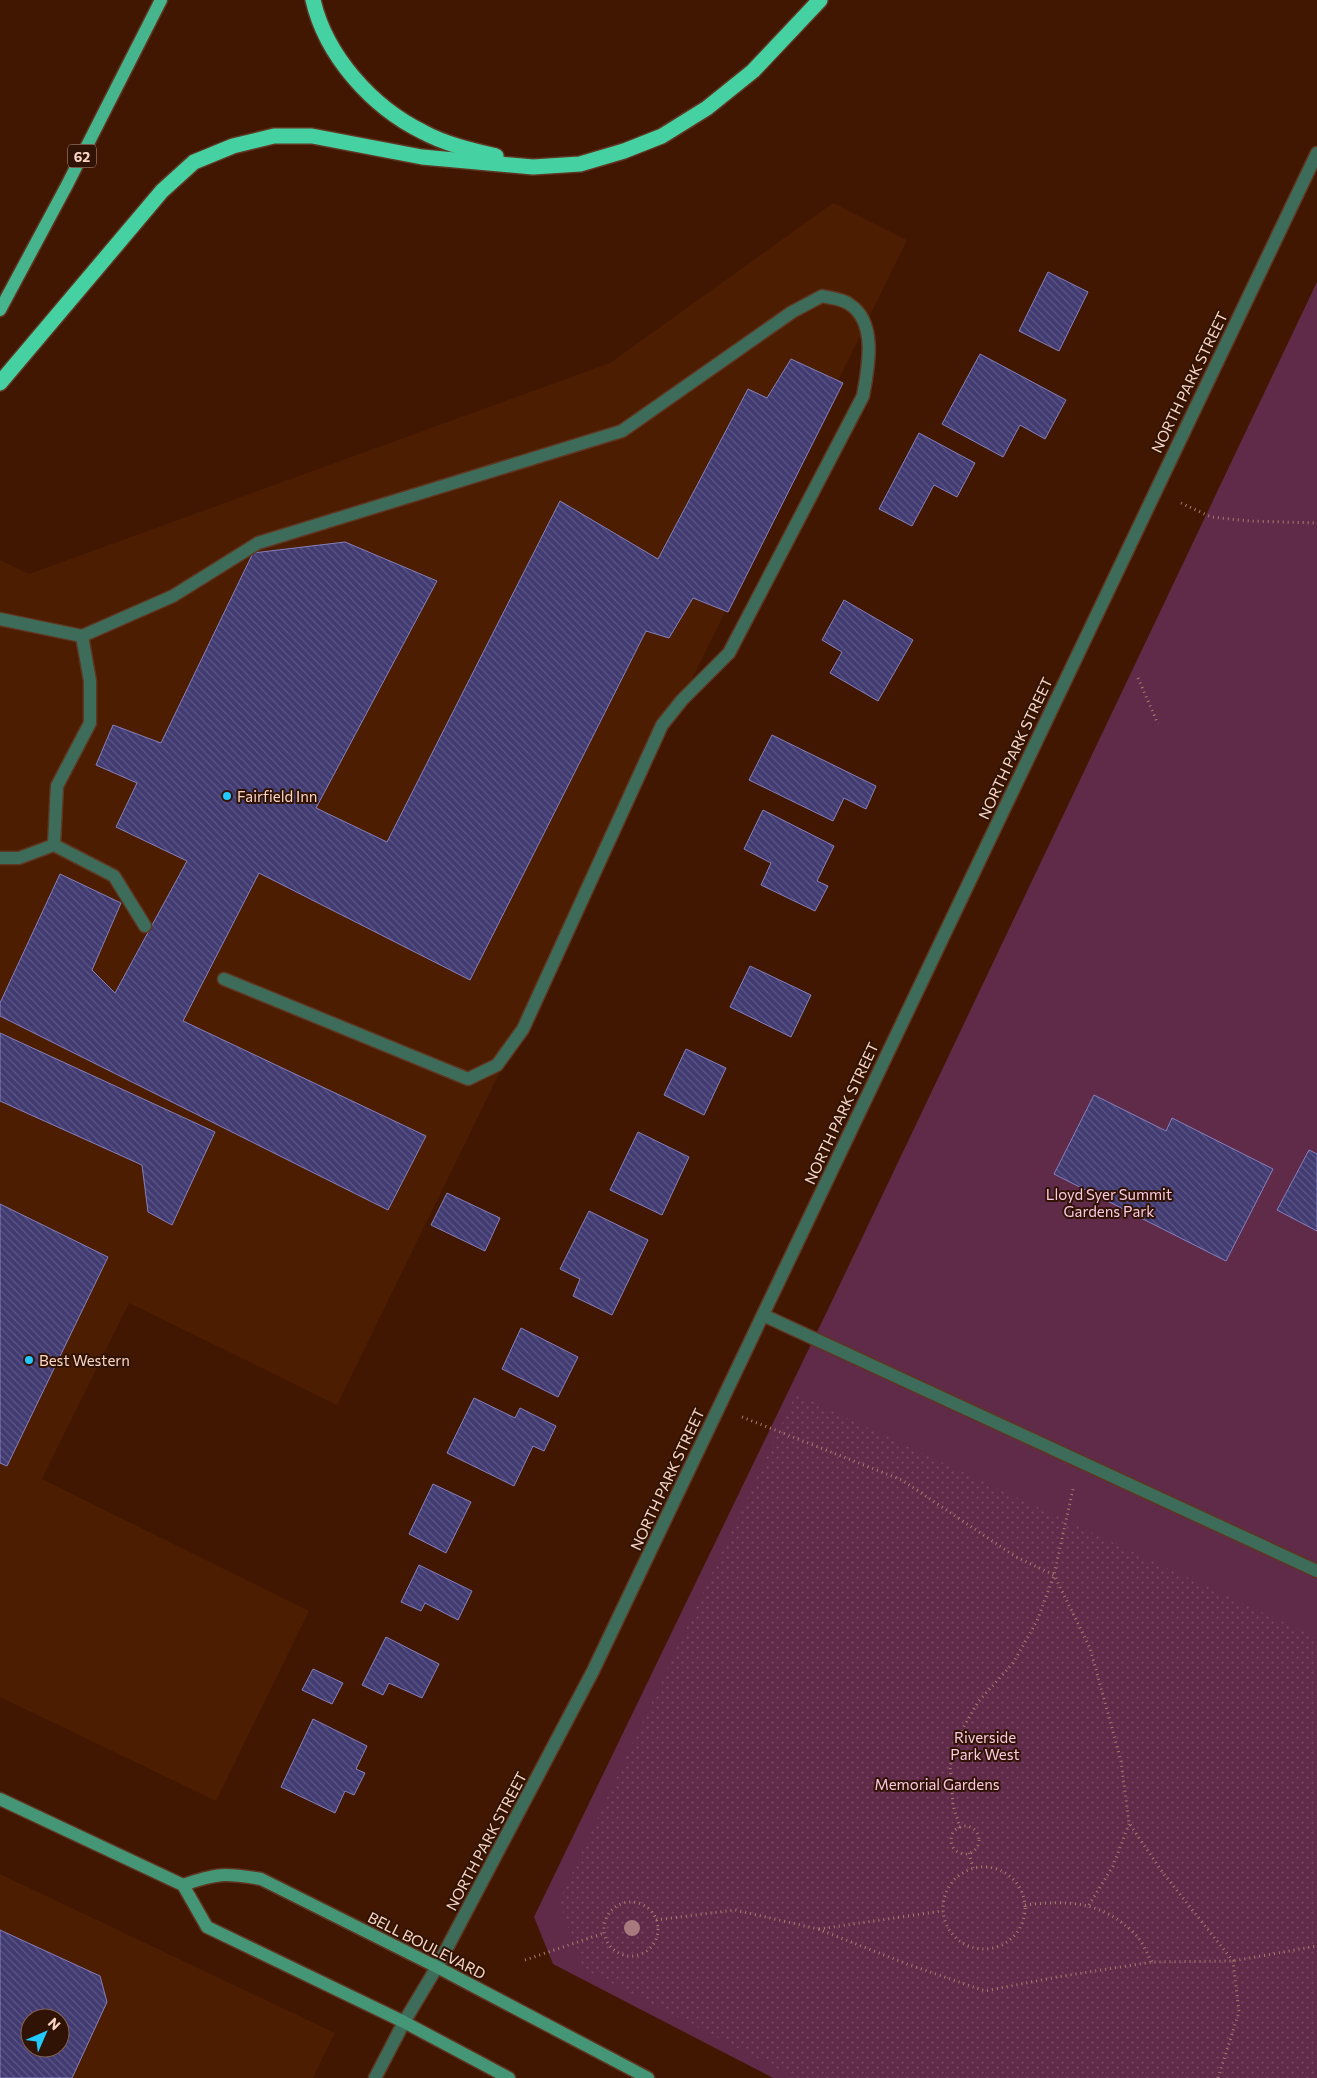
<svg xmlns="http://www.w3.org/2000/svg" width="1317" height="2078" font-family="Commissioner,sans-serif">
  <style>
    .built { fill: #4c1d01; fill-rule: evenodd }
    .park { fill: #602a49 }
    .garden { fill: url(#garden-dots) }
    .building { fill: url(#building-back-hatch); stroke: #8581be; fill-rule: evenodd }
    .lines { fill: none; stroke-linecap: round; stroke-linejoin: round }
    .service-casing { stroke: #5f3621; stroke-width: 15 }
    .minor-casing { stroke: #5f3621; stroke-width: 15 }
    .tertiary-casing { stroke: #5f3621; stroke-width: 15 }
    .secondary-casing { stroke: #5f3621; stroke-width: 15 }
    .primary-casing { stroke: #5f3621; stroke-width: 15 }
    .motorway-casing { stroke: #5f3621; stroke-width: 18 }
    .path { stroke: #a57e6b; stroke-width: 3; stroke-dasharray: 1 4; stroke-linecap: butt }
    .service { stroke: #3d6d5a; stroke-width: 12 }
    .minor { stroke: #3d6d5a; stroke-width: 12 }
    .tertiary { stroke: #3d6d5a; stroke-width: 12 }
    .secondary { stroke: #449677; stroke-width: 12 }
    .primary { stroke: #46b58d; stroke-width: 12 }
    .motorway { stroke: #46d1a2; stroke-width: 15 }
    .tree { fill: #a8797d }
    .poi-dot { fill: #22c9fe; stroke: #301304; stroke-width: 2 }
    .labels { text-anchor: middle; dominant-baseline: central; stroke-width: 4; stroke-linejoin: round; paint-order: stroke }
    .shield { fill: #301304; stroke: #bd9c8c; stroke-width: 1 }
    .shield-label { font-size: 14px; font-weight: bold; fill: #fad6c6 }
    .street-label { font-size: 15px; fill: #fad6c6; stroke: #301304 }
    .poi-label { font-size: 15px; fill: #fad6c6; stroke: #301304; text-anchor: start }
    .park-label { font-size: 15px; fill: #fcc9e3; stroke: #301304 }
  </style>
  <defs>
    <pattern id="garden-dots" width="8" height="8" patternUnits="userSpaceOnUse" patternTransform="scale(1.25)"><rect width="8" height="8" fill="#602a49"/><path d="M2 2h.1M6 6h.1" fill="none" stroke="#784862" stroke-width="1.8" stroke-linecap="round"/></pattern>
    <pattern id="building-back-hatch" width="6" height="6" patternUnits="userSpaceOnUse" patternTransform="scale(1.25)"><rect width="6" height="6" fill="#413b72"/><path d="M-1 5l2 2M0 0l6 6M5-1l2 2" fill="none" stroke="#5d5785"/></pattern>
  </defs>
  <rect width="100%" height="100%" fill="#411701"/>
  <g class="built">
    <polygon points="833,203 907,240 337,1405 129,1303 42,1479 309,1611 216,1801 0,1697 0,560 29,574 610,363"/>
    <path d="M0 1874 335 2033 313 2078H0ZM30 2018H60V2048H30Z"/>
  </g>
  <polygon class="park" points="1317,282 1317,2078 773,2078 553,1964 534,1917 832,1301"/>
  <polygon class="garden" points="796,1394 1317,1638 1317,2078 796,2078 582,1968 559,1901"/>
  <g class="building">
    <polygon points="1048,272 1088,292 1059,351 1019,331"/>
    <polygon points="980,354 1066,400 1045,439 1020,425 1003,457 942,424"/>
    <polygon points="791,359 843,383 728,612 693,598 669,638 646,631 470,980 259,873 183,1021 426,1136 388,1210 0,1016 0,1003 60,874 121,903 92,970 115,993 187,861 116,827 137,783 96,765 113,725 161,743 253,553 345,542 437,581 316,808 387,842 560,501 658,559 748,389 767,398"/>
    <polygon points="919,433 975,463 957,497 934,485 912,526 879,509"/>
    <polygon points="844,600 913,640 878,701 830,673 842,652 822,640"/>
    <polygon points="772,735 876,786 866,809 844,798 833,821 749,780"/>
    <polygon points="763,810 834,846 817,881 828,886 815,911 761,885 771,863 744,849"/>
    <polygon points="750,966 811,995 791,1037 730,1007"/>
    <polygon points="0,1033 215,1132 172,1225 148,1212 142,1165 0,1101"/>
    <polygon points="686,1049 726,1068 704,1115 664,1095"/>
    <polygon points="1094,1095 1166,1131 1172,1118 1273,1169 1226,1261 1054,1174"/>
    <polygon points="638,1132 689,1157 662,1215 610,1190"/>
    <polygon points="1309,1150 1317,1154 1317,1231 1277,1210"/>
    <polygon points="447,1193 500,1218 485,1251 431,1225"/>
    <polygon points="0,1204 108,1257 7,1466 0,1463"/>
    <polygon points="589,1211 648,1240 612,1315 573,1296 580,1279 560,1269"/>
    <polygon points="521,1328 578,1357 558,1397 502,1369"/>
    <polygon points="474,1398 515,1418 520,1408 556,1426 544,1451 533,1446 514,1486 447,1453"/>
    <polygon points="433,1484 471,1502 446,1553 409,1534"/>
    <polygon points="419,1565 472,1591 458,1620 425,1603 421,1611 401,1602"/>
    <polygon points="386,1637 439,1664 422,1698 389,1683 383,1695 362,1685"/>
    <polygon points="313,1669 343,1683 332,1704 302,1690"/>
    <polygon points="313,1719 367,1746 356,1769 365,1773 354,1795 345,1791 335,1813 281,1787"/>
    <path d="M0 1930 100 1976 107 2002 72 2078H0ZM30 2018H60V2048H30Z"/>
  </g>
  <g class="lines">
    <defs>
      <g id="service">
        <path d="M0 619 82 636 173 596 258 543 622 431 792 312 822 296C830 298 843 299 849 304 878 322 868 369 863 396L729 653 682 700 662 725 523 1029 497 1065 468 1079 224 979"/>
        <polyline points="54,845 57,786 90,723 90,681 82,636"/>
        <polyline points="0,858 19,858 54,845 114,876 145,926"/>
        <polyline points="763,1315 1317,1571"/>
      </g>
      <polyline id="minor" points="437,1967 593,1671 1317,153"/>
      <polyline id="tertiary" points="375,2078 404,2022 437,1967"/>
      <g id="secondary">
        <polyline points="0,1799 183,1885 207,1927 404,2022 509,2078"/>
        <path d="M183 1885C217 1873 225 1873 261 1879L437 1967 648 2078"/>
      </g>
      <polyline id="primary" points="0,310 67,185 161,0"/>
      <g id="motorway">
        <path d="M313 0C326 56 372 107 423 132 445 144 471 150 496 156"/>
        <polyline points="0,383 162,191 194,162 233,146 274,136 312,136 422,157 533,167 580,164 624,151 662,136 707,108 753,71 820,0"/>
      </g>
    </defs>
    <use href="#service" class="service-casing"/>
    <use href="#minor" class="minor-casing"/>
    <use href="#tertiary" class="tertiary-casing"/>
    <use href="#secondary" class="secondary-casing"/>
    <use href="#primary" class="primary-casing"/>
    <use href="#motorway" class="motorway-casing"/>
    <g class="path">
      <polyline points="1181,503 1211,517 1249,521 1317,523"/>
      <polyline points="1138,678 1158,724"/>
      <polyline points="742,1417 902,1480 1016,1557 1054,1575 1090,1648 1121,1761 1129,1823 1163,1873 1233,1961 1239,2012 1218,2078"/>
      <circle cx="965" cy="1840" r="14"/>
      <polyline points="960,1828 953,1805 950,1766 963,1728 978,1702 1013,1663 1037,1621 1054,1575 1073,1489"/>
      <polyline points="969,1853 973,1868"/>
      <circle cx="984" cy="1908" r="41"/>
      <circle cx="631" cy="1929" r="27"/>
      <path d="M1025 1905C1068 1900 1103 1901 1136 1935 1142 1942 1147 1953 1152 1962"/>
      <polyline points="1089,1905 1113,1866 1129,1824"/>
      <polyline points="656,1920 735,1910 818,1929 907,1964 985,1991 1057,1977 1152,1962 1233,1961 1317,1946"/>
      <polyline points="819,1929 942,1911"/>
      <polyline points="525,1960 604,1933"/>
    </g>
    <use href="#service" class="service"/>
    <use href="#minor" class="minor"/>
    <use href="#tertiary" class="tertiary"/>
    <use href="#secondary" class="secondary"/>
    <use href="#primary" class="primary"/>
    <use href="#motorway" class="motorway"/>
  </g>
  <circle class="tree" cx="632" cy="1928" r="8"/>
  <g class="poi-dot">
    <circle cx="227" cy="796" r="5"/>
    <circle cx="29" cy="1360" r="5"/>
  </g>
  <g class="labels">
    <rect class="shield" x="68" y="144.5" width="28" height="23" rx="4"/>
    <g class="shield-label">
      <text x="82" y="156">62</text>
    </g>
    <g class="street-label">
      <text transform="translate(1189 382) rotate(-64)">NORTH PARK STREET</text>
      <text transform="translate(1015 748) rotate(-65)">NORTH PARK STREET</text>
      <text transform="translate(841 1113) rotate(-65)">NORTH PARK STREET</text>
      <text transform="translate(667 1479) rotate(-65)">NORTH PARK STREET</text>
      <text transform="translate(486 1841) rotate(-62)">NORTH PARK STREET</text>
      <text transform="translate(427 1945) rotate(27)">BELL BOULEVARD</text>
    </g>
    <g class="poi-label">
      <text x="237" y="796">Fairfield Inn</text>
      <text x="39" y="1360">Best Western</text>
    </g>
    <g class="park-label">
      <text x="1109" y="1194">Lloyd Syer Summit<tspan x="1109" dy="17">Gardens Park</tspan></text>
      <text x="985" y="1737">Riverside<tspan x="985" dy="17">Park West</tspan></text>
      <text x="937" y="1784">Memorial Gardens</text>
    </g>
  </g>
  <g transform="translate(45 2033) rotate(45)"><circle r="24" fill="#301304" stroke="#816152"/>
  <path d="M0-4L9 19L0 12L-9 19Z" fill="#22c9fe"/>
  <text y="-8" font-size="14" font-weight="bold" text-anchor="middle" fill="#fad6c6">N</text>
  </g>
</svg>
